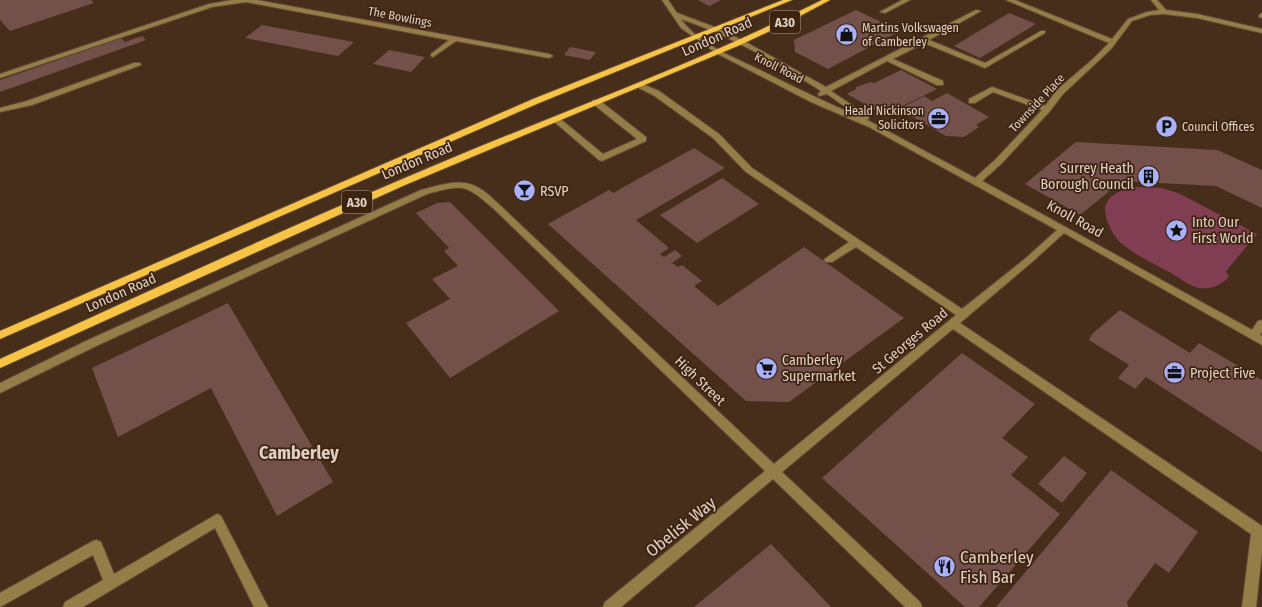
<svg xmlns="http://www.w3.org/2000/svg" width="1262" height="607" font-family="'Fira Sans Condensed',sans-serif">
  <style>
    .green { fill: #813d51 }
    .building { fill: #735049 }
    .lines { fill: none; stroke-linecap: round; stroke-linejoin: round }
    .minor-casing { stroke: #634b39; stroke-width: 2 }
    .major-casing { stroke: #634b39; stroke-width: 2 }
    .minor { fill: #957d47; fill-rule: evenodd }
    .major { fill: #f7c445; fill-rule: evenodd }
    .labels { text-anchor: middle; dominant-baseline: central; stroke-width: 3.5; stroke-linejoin: round; paint-order: stroke }
    .far-street-label { font-size: 12px; fill: #e0d0c4; stroke: #3d2410 }
    .far-poi-label { font-size: 12px; fill: #e0d0c4; stroke: #3d2410; text-anchor: start }
    .shield { fill: #3d2410; stroke: #af9c8e; stroke-width: 1 }
    .shield-label { font-size: 13px; font-weight: bold; fill: #e0d0c4 }
    .street-label { font-size: 14px; fill: #e0d0c4; stroke: #3d2410 }
    .poi-label { font-size: 14px; fill: #e0d0c4; stroke: #3d2410; text-anchor: start }
    .near-street-label { font-size: 17px; fill: #e0d0c4; stroke: #3d2410 }
    .near-poi-label { font-size: 17px; fill: #e0d0c4; stroke: #3d2410; text-anchor: start }
    .district-label { font-size: 18px; font-weight: bold; fill: #e0d0c4; stroke: #3d2410 }
  </style>
  <rect width="100%" height="100%" fill="#472e1a"/>
  <path class="green" d="M1133 187 1162 188 1178 193 1257 234 1226 271 1229 277C1221 285 1211 290 1199 288 1190 286 1179 278 1171 273 1154 264 1136 256 1121 243 1115 238 1111 230 1108 223 1099 200 1113 192 1133 187Z"/>
  <g class="building">
    <polygon points="0,0 91,0 94,3 10,31 0,20"/>
    <polygon points="698,0 721,0 709,6"/>
    <polygon points="856,10 900,31 828,69 795,52 794,40"/>
    <polygon points="1009,13 1036,24 980,58 954,46"/>
    <polygon points="262,25 354,42 338,56 245,38"/>
    <polygon points="142,36 146,40 0,92 0,80 121,38 125,42"/>
    <polygon points="570,47 596,52 590,60 564,55"/>
    <polygon points="389,50 425,57 411,72 373,64"/>
    <polygon points="901,70 937,89 884,115 847,94 856,89 856,87 871,82 874,83"/>
    <polygon points="947,93 989,117 976,125 979,127 964,137 946,136 899,109 924,96 932,101"/>
    <polygon points="1076,142 1217,150 1262,170 1262,208 1216,186 1122,181 1080,215 1025,184"/>
    <polygon points="694,148 725,168 636,220 669,248 660,254 664,257 675,250 682,256 672,263 678,267 682,265 702,281 694,286 718,306 804,247 904,318 789,402 746,401 548,224 609,190 613,193"/>
    <polygon points="722,178 759,204 697,243 660,215"/>
    <polygon points="450,202 559,311 450,378 406,323 450,299 432,279 458,266 444,251 449,248 416,213 437,203"/>
    <polygon points="228,303 333,482 277,516 211,388 118,437 92,368"/>
    <polygon points="1120,310 1190,353 1199,343 1262,380 1262,452 1146,377 1135,389 1118,378 1129,365 1089,340 1092,334"/>
    <polygon points="962,353 1035,404 1002,438 1028,457 1011,475 1060,514 979,607 965,607 822,478"/>
    <polygon points="1064,456 1087,473 1062,503 1038,484"/>
    <polygon points="1111,470 1198,532 1169,573 1155,563 1127,602 1128,607 996,607"/>
    <polygon points="771,544 831,607 694,607"/>
  </g>
  <g class="lines">
    <defs>
      <g id="minor">
        <polygon points="232,0 257,0 549,54 553,56 549,58 456,41 433,57 431,56 431,54 449,40 246,2 212,7 0,78 0,74 209,4"/>
        <path d="M662 0H668L677 13 712 26 744 41 826 87 976 10 981 11 929 40 985 63 1041 31H1045V33L985 68 924 43 893 59 943 81V85H937L887 61 831 91 868 116 869 118 867 120 975 178 996 159 1042 110 993 92 975 103H969V99L992 87 1045 106 1057 90 1093 59 1109 43 1006 0H1015L1112 39 1128 19 1147 12 1159 10 1151 0H1157L1166 10 1197 14 1262 29V33L1197 18 1164 14 1150 15 1132 21 1111 49 1063 94 1050 111 1002 163 982 181 1252 330 1258 321 1262 320V332L1260 335 1262 336V345L1064 233 1032 262 960 323 1262 526V552L1256 607H1242L1251 534 953 329 782 472 920 602 922 607H905L773 479 621 607H603L605 602 765 471 494 209C465 184 464 184 427 194L94 347 0 393V383L86 341 421 190C448 183 467 175 490 196L774 464 956 315 856 247 832 262H826L824 260 826 258 849 242 746 172 713 138 653 95 637 87V83H640L659 91 719 134 752 168 962 309 1026 258 1057 230 869 127 811 102 716 53 681 28ZM681 19C731 36 777 63 821 91L818 94 819 96 827 94 858 116C825 102 792 86 760 70 735 58 697 43 681 19Z"/>
        <polygon points="902,0 910,0 885,13 880,12"/>
        <polygon points="1262,13 1262,18 1259,17 1259,15"/>
        <polygon points="134,63 140,63 141,65 32,105 0,112 0,108 27,101"/>
        <polygon points="593,100 599,100 646,137 646,141 602,161 599,160 551,119 555,117 558,117 603,154 637,139 593,104"/>
        <polygon points="217,514 221,516 268,607 254,607 215,528 83,607 63,607 65,602 103,580 93,555 0,607 0,593 91,542 96,540 101,542 114,574"/>
      </g>
      <g id="major">
        <polygon points="783,0 792,0 539,103 0,339 0,331 533,99"/>
        <path d="M822 0H830L785 24 740 45 405 185 0 368V359C152 290 303 220 457 156 580 105 704 60 822 0Z"/>
      </g>
    </defs>
    <use href="#minor" class="minor-casing"/>
    <use href="#major" class="major-casing"/>
    <use href="#minor" class="minor"/>
    <use href="#major" class="major"/>
  </g>
  <defs>
    <symbol id="shop-disc" viewBox="-11 -11 22 22"><circle r="9.5" fill="#a9b0fc" stroke="#3d2410"/><path d="M-5-2.5h2.3a2.7 3.5 0 0 1 5.4 0H5L5.5 6h-11ZM-1.5-2.5h3a1.5 2.3 0 0 0-3 0Z" fill="#111"/></symbol>
    <symbol id="office-disc" viewBox="-11 -11 22 22"><circle r="9.5" fill="#a9b0fc" stroke="#3d2410"/><path d="M-6-3h4V-5.5h4V-3h4V5H-6ZM-1-4.5V-3h2v-1.5ZM-6 0V1H6V0Z" fill="#111"/></symbol>
    <symbol id="parking-disc" viewBox="-11 -11 22 22"><circle r="9.5" fill="#a9b0fc" stroke="#3d2410"/><path d="M-3.5-5.5H1a3.5 3.5 0 0 1 0 7H-1V5.5H-3.5ZM-1-3.4V-.6H.8a1.4 1.4 0 0 0 0-2.8Z" fill="#111"/></symbol>
    <symbol id="building-disc" viewBox="-11 -11 22 22"><circle r="9.5" fill="#a9b0fc" stroke="#3d2410"/><path d="M-4-6H4V6H1V3H-1V6H-4ZM-2.5-4.3h1.7v1.8h-1.7ZM.8-4.3h1.7v1.8H.8ZM-2.5-1h1.7V.8h-1.7ZM.8-1h1.7V.8H.8Z" fill="#111"/></symbol>
    <symbol id="bar-disc" viewBox="-11 -11 22 22"><circle r="9.5" fill="#a9b0fc" stroke="#3d2410"/><path d="M-6-5H6L.8 .8V4.5H3.5V6h-7V4.5H-.8V.8Z" fill="#111"/></symbol>
    <symbol id="sight-disc" viewBox="-11 -11 22 22"><circle r="9.5" fill="#a9b0fc" stroke="#3d2410"/><path d="M0-6L1.8-2.2L6-1.7L2.9 1.2L3.7 5.4L0 3.3L-3.7 5.4L-2.9 1.2L-6-1.7L-1.8-2.2Z" fill="#111"/></symbol>
    <symbol id="supermarket-disc" viewBox="-11 -11 22 22"><circle r="9.5" fill="#a9b0fc" stroke="#3d2410"/><path d="M-6-5.5h2.5l.6 2H6L4.5 2H-2.5L-4.4-4H-6ZM-1.5 3.2a1.3 1.3 0 1 0 .1 0ZM3 3.2a1.3 1.3 0 1 0 .1 0Z" fill="#111"/></symbol>
    <symbol id="restaurant-disc" viewBox="-11 -11 22 22"><circle r="9.5" fill="#a9b0fc" stroke="#3d2410"/><path d="M-5-6h1v4h1v-4h1v4h1v-4h1v5L-1.5 .5V6h-2V.5L-5-1ZM5-6V6H3V1.5H1.5Q1.5-4 5-6Z" fill="#111"/></symbol>
  </defs>
  <g fill-rule="evenodd">
    <use href="#shop-disc" x="834" y="22" width="25" height="25"/>
    <use href="#office-disc" x="926" y="106" width="25" height="25"/>
    <use href="#parking-disc" x="1154" y="114" width="25" height="25"/>
    <use href="#building-disc" x="1136" y="164" width="25" height="25"/>
    <use href="#bar-disc" x="512" y="178" width="25" height="25"/>
    <use href="#sight-disc" x="1164" y="218" width="25" height="25"/>
    <use href="#supermarket-disc" x="754" y="356" width="25" height="25"/>
    <use href="#office-disc" x="1162" y="360" width="25" height="25"/>
    <use href="#restaurant-disc" x="932" y="554" width="25" height="25"/>
  </g>
  <g class="labels">
    <g class="far-street-label">
      <text transform="translate(400 17) rotate(11)">The Bowlings</text>
      <text transform="translate(779 68) rotate(27)">Knoll Road</text>
      <text transform="translate(1037 103) rotate(-47)">Townside Place</text>
    </g>
    <g class="far-poi-label">
      <text x="862" y="28">Martins Volkswagen<tspan x="862" dy="14">of Camberley</tspan></text>
      <text x="924" y="111" text-anchor="end">Heald Nickinson<tspan x="924" dy="14">Solicitors</tspan></text>
      <text x="1182" y="127">Council Offices</text>
    </g>
    <g class="shield">
      <rect x="770" y="11" width="30" height="22" rx="3"/>
      <rect x="342" y="191" width="30" height="22" rx="3"/>
    </g>
    <g class="shield-label">
      <text x="785" y="22">A30</text>
      <text x="357" y="202">A30</text>
    </g>
    <g class="street-label">
      <text transform="translate(717 37) rotate(-24)">London Road</text>
      <text transform="translate(417 161) rotate(-23)">London Road</text>
      <text transform="translate(1075 219) rotate(29)">Knoll Road</text>
      <text transform="translate(121 293) rotate(-24)">London Road</text>
      <text transform="translate(910 341) rotate(-40)">St Georges Road</text>
      <text transform="translate(700 381) rotate(44)">High Street</text>
    </g>
    <g class="poi-label">
      <text x="1134" y="168" text-anchor="end">Surrey Heath<tspan x="1134" dy="16">Borough Council</tspan></text>
      <text x="540" y="191">RSVP</text>
      <text x="1192" y="222">Into Our<tspan x="1192" dy="16">First World</tspan></text>
      <text x="782" y="360">Camberley<tspan x="782" dy="16">Supermarket</tspan></text>
      <text x="1190" y="373">Project Five</text>
    </g>
    <g class="near-street-label">
      <text transform="translate(681 527) rotate(-39)">Obelisk Way</text>
    </g>
    <g class="near-poi-label">
      <text x="960" y="557">Camberley<tspan x="960" dy="20">Fish Bar</tspan></text>
    </g>
    <g class="district-label">
      <text x="299" y="453">Camberley</text>
    </g>
  </g>
</svg>
